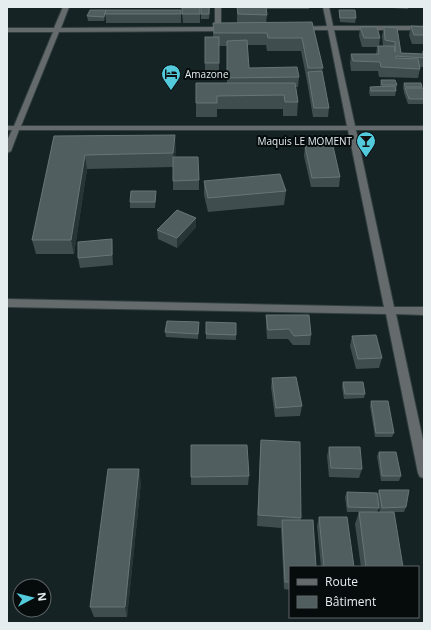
<svg xmlns="http://www.w3.org/2000/svg" width="431" height="630" font-family="'Open Sans',sans-serif">
  <style>
    .lines { fill: none; stroke-linecap: round; stroke-linejoin: round }
    .minor-casing { stroke: #323f41; stroke-width: 2 }
    .minor { fill: #656b6c; fill-rule: evenodd }
    .wall { fill: #3f4d4f }
    .shaded-wall { fill: #273537 }
    .building { fill: #515e60; stroke: #687576 }
    .labels { text-anchor: middle; dominant-baseline: central; stroke-width: 4; stroke-linejoin: round; paint-order: stroke }
    .far-poi-label { font-size: 10px; fill: #e5edee; stroke: #060b0c; text-anchor: start }
  </style>
  <rect width="100%" height="100%" fill="#152325"/>
  <g class="lines">
    <defs>
      <polygon id="minor" points="63,7 69,7 61,28 215,27 215,7 221,7 221,27 230,29 227,31 59,32 21,126 347,126 328,30 301,30 299,29 299,27 327,26 323,7 329,7 333,26 424,26 424,30 334,30 355,126 424,126 424,130 356,130 394,307 424,307 424,315 396,314 424,445 424,478 420,477 418,473 386,314 7,307 7,299 384,307 348,130 19,130 11,151 7,153 7,141 12,130 7,130 7,126 14,126 53,32 7,32 7,28 54,28"/>
    </defs>
    <use href="#minor" class="minor-casing"/>
    <use href="#minor" class="minor"/>
  </g>
  <g class="wall">
    <polygon points="200,7 200,23 183,23 182,14"/>
    <polygon points="201,7 210,7 209,19 201,19"/>
    <polygon points="237,7 309,7 309,9 266,9 267,15 266,23 312,22 323,68 322,71 329,108 328,117 313,117 307,81 301,51 267,51 266,45 247,45 249,68 299,77 298,87 296,87 298,102 297,116 283,116 283,109 217,109 217,117 196,117 196,103 227,83 227,46 219,46 219,72 205,72 205,37 213,37 213,23 249,23 237,23"/>
    <polygon points="391,7 408,7 408,9 392,8"/>
    <polygon points="106,10 181,10 181,23 106,23 106,17 104,21 88,21 87,16"/>
    <polygon points="339,10 356,18 355,23 340,22 339,14"/>
    <polygon points="411,26 424,27 424,44 412,44 409,35"/>
    <polygon points="360,27 380,38 379,46 383,46 382,36 384,27 397,28 401,53 422,54 422,51 424,51 424,69 423,69 423,67 420,67 420,69 418,78 379,77 378,71 351,71 350,63 351,54 376,54 377,47 362,47 359,36"/>
    <polygon points="381,80 397,85 395,96 370,96 369,92 370,87 381,86 380,85"/>
    <polygon points="404,83 422,87 422,88 424,88 424,104 408,104 404,93 404,92 403,88"/>
    <polygon points="54,136 176,148 175,157 199,180 199,190 173,190 173,167 87,169 74,254 36,254 32,240"/>
    <polygon points="305,146 340,177 339,187 311,187 304,156"/>
    <polygon points="204,181 286,191 284,205 208,212 204,195"/>
    <polygon points="156,191 156,196 155,208 130,208 130,202"/>
    <polygon points="196,218 196,227 177,248 158,239 157,230"/>
    <polygon points="113,249 113,265 80,268 78,258"/>
    <polygon points="266,315 311,335 310,345 293,345 288,339 267,339 266,325"/>
    <polygon points="236,323 236,340 206,339 206,334"/>
    <polygon points="199,327 198,339 166,337 165,332"/>
    <polygon points="352,336 382,358 379,368 356,369 350,346"/>
    <polygon points="272,378 302,406 300,416 275,417 271,387"/>
    <polygon points="343,382 365,394 364,398 344,399 342,387"/>
    <polygon points="371,401 394,433 392,437 375,437 370,406"/>
    <polygon points="261,440 301,518 290,567 290,590 284,589 281,528 257,526 260,452"/>
    <polygon points="329,447 362,469 359,478 329,477 327,456"/>
    <polygon points="379,452 401,476 399,481 381,481 377,456"/>
    <polygon points="249,476 248,485 191,485 191,477"/>
    <polygon points="141,482 127,617 94,617 90,607"/>
    <polygon points="379,490 406,507 404,512 380,512 377,495"/>
    <polygon points="347,492 379,508 377,512 347,512 345,497"/>
    <polygon points="359,512 403,567 361,567 355,524"/>
    <polygon points="319,517 354,567 321,567 317,526"/>
    <rect x="327" y="617" width="30" height="1"/>
    <polygon points="367,617 406,617 405,618 367,618"/>
  </g>
  <g class="shaded-wall">
    <polygon points="106,10 106,17 104,21 104,17"/>
    <polygon points="7,71 8,77 7,81"/>
    <polygon points="175,135 176,148 173,167 173,153"/>
    <polygon points="85,155 87,169 74,254 71,240"/>
    <polygon points="196,218 196,227 177,248 177,238"/>
    <polygon points="112,239 113,249 113,265 112,255"/>
    <polygon points="139,469 141,482 127,617 125,607"/>
  </g>
  <g class="building">
    <rect x="182" y="7" width="18" height="7"/>
    <rect x="201" y="7" width="8" height="7"/>
    <polygon points="237,7 266,7 267,15 238,14"/>
    <polygon points="90,10 106,10 104,17 87,16"/>
    <polygon points="106,10 181,10 181,14 105,14"/>
    <polygon points="339,10 355,10 356,18 340,18"/>
    <polygon points="312,22 323,68 308,68 302,38 268,38 267,33 214,33 213,23"/>
    <polygon points="411,26 424,27 424,35 414,35"/>
    <polygon points="360,27 377,27 380,38 364,38"/>
    <polygon points="384,27 397,28 401,53 424,54 424,58 396,56 396,58 418,59 420,69 381,67 380,62 353,61 351,54 379,54 378,46 394,46 395,52 395,42 385,40"/>
    <rect x="205" y="37" width="14" height="26"/>
    <polygon points="247,40 249,68 297,67 299,77 227,78 227,41"/>
    <polygon points="322,71 329,108 314,108 308,72"/>
    <polygon points="381,80 395,80 397,85 382,85"/>
    <polygon points="196,83 295,83 298,102 285,102 284,95 217,96 217,103 196,103"/>
    <polygon points="404,83 421,83 422,87 405,87"/>
    <polygon points="395,86 396,91 371,91 370,87"/>
    <polygon points="405,88 424,88 424,99 409,99"/>
    <polygon points="175,135 173,153 85,155 71,240 32,240 54,136"/>
    <polygon points="305,146 333,146 340,177 312,178"/>
    <polygon points="173,157 198,157 199,180 173,181"/>
    <polygon points="280,174 286,191 208,198 204,181"/>
    <polygon points="131,191 156,191 155,202 130,202"/>
    <polygon points="177,210 196,218 177,238 157,230"/>
    <polygon points="112,239 112,255 78,258 78,242"/>
    <polygon points="266,315 309,315 311,335 294,336 289,329 268,330"/>
    <polygon points="167,321 199,322 198,334 165,332"/>
    <polygon points="206,322 236,323 236,335 206,334"/>
    <polygon points="376,335 382,358 358,359 352,336"/>
    <polygon points="296,377 302,406 276,408 272,378"/>
    <polygon points="343,382 363,382 365,394 345,394"/>
    <polygon points="371,401 388,401 394,433 376,433"/>
    <polygon points="261,440 300,442 301,518 258,515"/>
    <polygon points="191,445 247,445 249,476 191,477"/>
    <polygon points="329,447 360,447 362,469 331,468"/>
    <polygon points="379,452 396,452 401,476 382,476"/>
    <polygon points="108,469 139,469 125,607 90,607"/>
    <polygon points="379,490 409,490 406,507 382,508"/>
    <polygon points="347,492 377,493 379,508 348,507"/>
    <polygon points="359,512 394,512 403,567 366,567"/>
    <polygon points="319,517 347,517 354,567 324,567"/>
    <polygon points="282,520 313,520 316,567 290,567 290,582 285,582"/>
  </g>
  <defs>
    <symbol id="hotel-pin" viewBox="-11 -11 22 30"><path d="M0 17L-7.5 6A9.5 9.5 0 1 1 7.5 6Z" fill="#53cadc" stroke="#060b0c"/><path d="M-6-4.5h1.5V1H6V5H4.5V3h-9V5H-6ZM-4 0a1.8 1.8 0 1 1 3.6 0ZM.5 0V-2.5h3Q6-2.5 6 0Z" fill="#111"/></symbol>
    <symbol id="bar-pin" viewBox="-11 -11 22 30"><path d="M0 17L-7.5 6A9.5 9.5 0 1 1 7.5 6Z" fill="#53cadc" stroke="#060b0c"/><path d="M-6-5H6L.8 .8V4.5H3.5V6h-7V4.5H-.8V.8Z" fill="#111"/></symbol>
  </defs>
  <g fill-rule="evenodd">
    <use href="#hotel-pin" x="160" y="63" width="22" height="30"/>
    <use href="#bar-pin" x="355" y="130" width="22" height="30"/>
  </g>
  <g class="labels">
    <g class="far-poi-label">
      <text x="185" y="74">Amazone</text>
      <text x="352" y="141" text-anchor="end">Maquis LE MOMENT</text>
    </g>
  </g>
  <rect width="431" height="630" fill="none" stroke="#e5edee" stroke-width="16"/>
  <rect x="289" y="566" width="130" height="52" fill="#060b0c" stroke="#5f6566"/>
  <rect x="297" y="579" width="20" height="6" fill="#656b6c" stroke="#5f6566"/>
  <text x="325" y="586" font-size="12" fill="#e5edee">Route</text>
  <rect x="297" y="596" width="20" height="12" fill="#515e60" stroke="#5f6566"/>
  <text x="325" y="606" font-size="12" fill="#e5edee">Bâtiment</text>
  <g transform="translate(32 598) rotate(83)"><circle r="19" fill="#060b0c" stroke="#5f6566"/>
  <path d="M0-3L7 15L0 10L-7 15Z" fill="#53cadc"/>
  <text y="-6" font-size="11" font-weight="bold" text-anchor="middle" fill="#e5edee">N</text>
  </g>
</svg>
